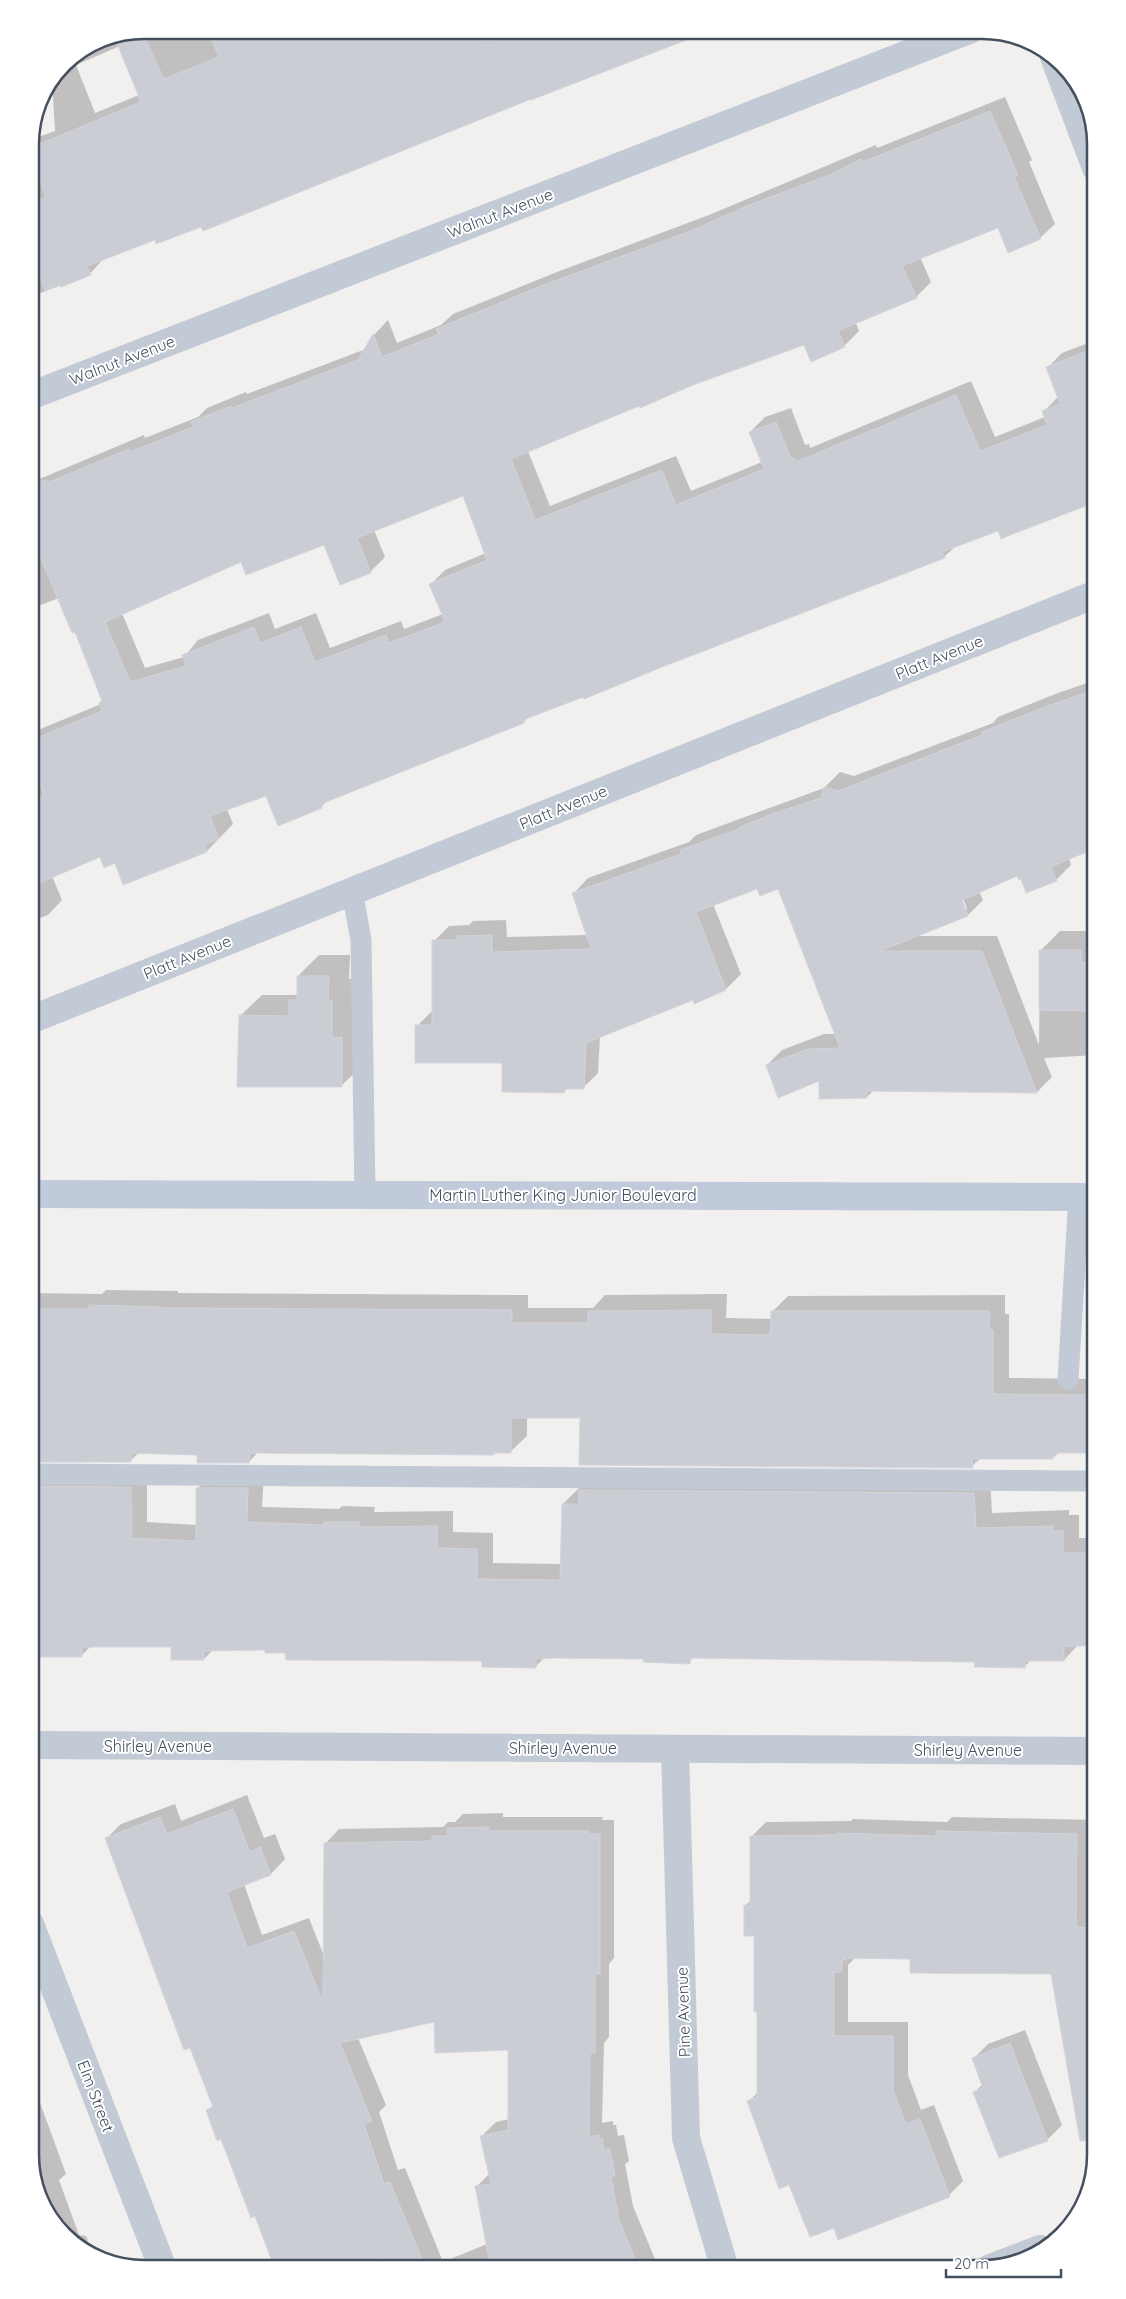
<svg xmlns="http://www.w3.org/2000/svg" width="1126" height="2299" font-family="Quicksand,sans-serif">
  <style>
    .shadow { fill: #0003; fill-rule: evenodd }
    .building { fill: #cbcdd5; stroke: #d3d4db; fill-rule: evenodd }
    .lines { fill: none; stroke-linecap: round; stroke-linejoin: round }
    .service { stroke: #c2cad6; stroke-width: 21 }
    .minor { stroke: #c2cad6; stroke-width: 28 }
    .tertiary { stroke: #c2cad6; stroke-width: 28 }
    .secondary { stroke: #c0cada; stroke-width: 28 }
    .labels { text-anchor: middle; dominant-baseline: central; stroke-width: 4; stroke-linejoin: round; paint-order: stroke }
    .street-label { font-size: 16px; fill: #45505f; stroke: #fff }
    .rim { fill: none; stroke: #45505f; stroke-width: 2.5 }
  </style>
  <rect width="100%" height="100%" fill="#f2efef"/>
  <g class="shadow">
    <path d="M144 30H710L202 225 156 239 104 258 90 274 30 297V140L55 131 52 80 63 63 100 39ZM120 46 139 95 95 113 76 65Z"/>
    <path d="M1005 97 1032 160 1029 162 1055 224 1040 238 998 226 920 257 931 282 916 297 856 323 859 331 844 346 805 343 640 404 528 451 550 506 676 456 691 491 762 462 750 432 765 417 791 408 805 445 809 444 810 448 971 381 995 437 1045 417 1043 412 1058 397 1047 368 1062 353 1096 340V500L999 529 957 545 944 557 528 717 524 722 328 800 321 807 267 794 227 809 233 824 207 851 124 883 116 861 100 855 52 876 62 900 48 915 30 922V771L34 770 30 760V738L38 730 101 704 103 700 76 630 59 598 30 609V483L144 435 145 438 198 417 207 408 246 392 247 394 366 349 374 335 388 320 397 343 441 325 453 314 557 272 709 215 876 145 877 148ZM464 494 486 553 445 570 430 585 443 614 404 629 401 621 330 648 316 613 275 629 269 613 198 640 184 657 145 668 122 613 242 560 325 543 370 572 385 557 374 530Z"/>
    <path d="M1096 680V849L1069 859 1071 865 1056 880 1022 878 1018 874 979 891 983 900 968 915 914 936H997L1039 1045 1040 951 1060 931H1096V1055L1044 1058 1052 1077 1037 1092 874 1090 867 1097 820 1080 767 1065 782 1050 824 1034H836L779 888H758L713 904 741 974 726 989 694 1002 693 999 600 1036 598 1073 583 1088H567L564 1092 504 1062 417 1026 433 1010 434 941 449 926 469 925 473 921 506 920 507 937 588 935 573 894 588 878 689 842 696 835 824 788 840 772 854 776 993 723 998 717 1058 693ZM961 893 967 909H964L958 894Z"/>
    <polygon points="319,955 350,955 349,979 353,979 363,1065 341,1086 240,1016 262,995 296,995 298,993 298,976"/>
    <polygon points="106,1290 178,1291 178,1293 528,1295 528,1308 593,1308 605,1295 727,1294 726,1318 772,1319 772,1312 788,1296 1005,1295 1005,1314 1009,1314 1009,1378 1096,1379 1096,1452 1059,1452 1053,1458 981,1458 972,1466 581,1417 527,1417 527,1436 510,1452 496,1452 493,1454 258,1452 249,1462 198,1453 140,1452 130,1461 30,1461 30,1293 102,1294"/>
    <polygon points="47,1471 147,1471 147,1522 197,1525 198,1488 214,1472 264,1472 262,1507 339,1509 342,1506 375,1507 374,1512 453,1511 453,1532 493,1533 493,1563 562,1564 563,1504 579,1488 990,1477 992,1513 1069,1510 1069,1515 1079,1515 1079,1538 1096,1538 1096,1644 1079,1644 1064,1660 1031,1660 1024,1667 976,1661 694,1657 689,1662 645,1658 545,1657 536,1666 483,1660 287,1652 267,1649 213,1650 204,1659 172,1646 91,1646 81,1656 40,1624 35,1602 30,1487"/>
    <path d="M247 1795 264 1838 275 1834 285 1859 271 1874 244 1884 262 1935 309 1918 324 1956 325 1844 339 1829 443 1827 448 1822H455L463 1814 503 1813V1817H603L602 1820H614V1958L609 1964V2037L604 2043 602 2123 613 2121V2125H616L618 2136 624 2135 629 2161 625 2164 633 2206 659 2269H270L276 2266 256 2214 207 2111 214 2104 106 1839 121 1824 175 1804 181 1821ZM435 2020 510 2049 509 2119 496 2122 481 2137 490 2173 476 2187 487 2244 443 2262 405 2168 398 2170 379 2112 386 2105 358 2038Z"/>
    <polygon points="952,1817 1096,1820 1096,2134 1052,1973 911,1958 856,1957 848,1965 848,2022 908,2022 908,2075 921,2110 934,2105 963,2181 949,2195 834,2227 790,2183 749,2101 758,2092 758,2011 755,1934 745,1906 752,1899 751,1837 766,1822 851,1821 853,1819 947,1822"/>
    <polygon points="1025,2030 1062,2125 1047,2140 975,2092 983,2084 973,2059 988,2044"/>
    <polygon points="30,2067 32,2073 31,2078 66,2174 59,2180 79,2235 86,2236 93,2254 80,2250 39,2199 30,2155"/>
  </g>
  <g class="building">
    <polygon points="141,30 164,79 219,57 207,30 483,30 487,41 511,30 707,30 707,32 531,100 531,99 203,231 201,227 156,244 155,240 87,266 91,275 61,287 60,284 45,290 30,256 30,203 46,197 30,156 30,148 141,102 114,36"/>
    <path d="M990 111 1018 175 1014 177 1041 239 1008 253 998 228 902 266 917 298 838 331 845 347 811 362 804 345 693 385 640 408 639 406 511 459 535 520 662 470 676 505 764 469 749 432 776 422 791 459 794 458 796 462 956 395 980 451 1047 425 1042 411 1060 404 1046 367 1090 350 1096 368V502L1005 537 1001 539 998 531 942 552 945 558 662 667 584 699 583 697 523 720 524 723 321 804 322 808 278 826 266 796 210 816 219 839 204 845 207 852 123 885 115 863 104 868 100 857 30 887V801L44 795 30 764V741L102 711 99 703 102 701 75 632 72 633 40 556 30 561V487L45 480 49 482 129 449 130 452 193 427 191 422 231 406 232 408 358 360 373 334 382 357 439 334 436 329 541 286 693 230 749 205 829 175 861 159 862 162ZM463 496 487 560 429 584 445 622 389 643 386 635 315 662 301 627 260 643 254 627 182 655 186 666 130 682 105 622 241 562 246 575 324 545 340 585 371 573 357 538Z"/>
    <polygon points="1096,692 1096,848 1053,866 1051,868 1057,881 1026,893 1021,879 1019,880 1017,876 962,900 968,916 880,951 982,951 1037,1093 867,1091 867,1098 819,1099 819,1081 778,1098 766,1065 808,1049 840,1048 778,889 760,896 757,889 696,912 726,990 694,1004 693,1000 586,1043 584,1089 564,1089 564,1093 502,1092 502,1063 415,1063 415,1025 432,1025 432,940 457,940 457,936 492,935 492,952 591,949 572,893 681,854 680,850 739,829 738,828 772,814 821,798 824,787 838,791 982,735 982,732 1042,708 1085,693 1086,696"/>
    <polygon points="1039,950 1081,950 1081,962 1096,962 1096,1011 1039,1010"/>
    <polygon points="297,976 329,976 328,1000 332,1000 332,1038 342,1037 342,1087 237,1087 239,1015 289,1016 289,1000 297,1000"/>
    <polygon points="89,1305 162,1307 162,1308 512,1310 512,1323 588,1323 588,1311 711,1310 711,1334 770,1335 771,1311 990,1311 989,1330 993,1330 993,1394 1096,1395 1096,1453 1053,1453 1053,1459 972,1459 973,1468 579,1465 580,1418 511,1418 511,1453 494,1453 494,1455 250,1453 249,1463 197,1463 197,1455 131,1453 131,1462 30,1462 30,1309 89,1309"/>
    <polygon points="30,1486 131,1487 132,1538 196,1541 196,1488 248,1488 247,1522 324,1525 324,1522 359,1522 359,1527 437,1526 437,1548 477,1549 477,1579 560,1580 562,1504 579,1504 579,1490 974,1493 976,1528 1053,1526 1053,1531 1063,1531 1063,1553 1096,1553 1096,1646 1064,1646 1064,1661 1025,1661 1025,1668 974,1667 975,1662 690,1658 690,1664 643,1662 644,1659 553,1658 536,1659 536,1668 482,1667 482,1661 286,1660 285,1653 265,1653 265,1650 204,1651 204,1660 171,1660 171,1647 82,1647 82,1657 38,1657 38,1626 33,1625 34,1604 30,1604"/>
    <polygon points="233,1809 250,1852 260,1847 271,1875 227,1892 247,1948 294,1931 323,2002 324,1843 432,1841 432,1836 448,1836 447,1828 489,1827 489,1831 589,1831 588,1834 600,1834 600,1974 595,1974 595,2053 590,2053 589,2137 599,2135 599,2139 602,2138 604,2150 610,2149 615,2176 611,2177 619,2220 639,2269 491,2269 475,2186 491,2184 480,2136 508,2130 508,2050 435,2053 434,2022 340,2043 372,2121 364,2124 384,2184 390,2182 426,2269 384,2269 380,2259 352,2269 275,2269 255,2216 251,2218 221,2139 217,2141 206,2110 213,2107 190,2048 184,2050 105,1838 160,1817 167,1834"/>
    <polygon points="936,1831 1077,1834 1076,1927 1096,1928 1096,2140 1080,2141 1051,1974 910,1973 910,1959 845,1958 846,1960 842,1960 842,1972 834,1972 834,2036 893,2036 893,2090 906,2124 920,2119 950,2197 838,2240 834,2228 810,2237 789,2185 779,2189 747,2101 757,2097 757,2012 754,2012 754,1936 744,1936 744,1905 750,1906 750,1836 837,1835 837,1833 936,1836"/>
    <polygon points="1010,2043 1048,2141 999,2158 973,2092 983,2088 972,2058"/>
  </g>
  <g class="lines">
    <g class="service">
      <polyline points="352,891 361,940 365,1195"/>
      <polyline points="1068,1379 1079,1197"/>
      <polyline points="30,1474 1096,1481"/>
    </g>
    <g class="minor">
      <polyline points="30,396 969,30"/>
      <polyline points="30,1020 1096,594"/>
      <polyline points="30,1745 1096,1751"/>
      <polyline points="675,1749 686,2138 725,2269"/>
      <polyline points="30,1924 163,2269"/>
      <polyline points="990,2268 1040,2249"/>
    </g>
    <polyline class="tertiary" points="1054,57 1096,168"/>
    <polyline class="secondary" points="30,1194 1096,1197"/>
  </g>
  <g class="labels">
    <g class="street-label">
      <text transform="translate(500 213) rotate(-21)">Walnut Avenue</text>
      <text transform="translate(122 360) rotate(-21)">Walnut Avenue</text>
      <text transform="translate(939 657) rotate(-22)">Platt Avenue</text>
      <text transform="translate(563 807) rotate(-22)">Platt Avenue</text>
      <text transform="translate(187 957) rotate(-22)">Platt Avenue</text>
      <text x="563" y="1195">Martin Luther King Junior Boulevard</text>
      <text x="158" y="1746">Shirley Avenue</text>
      <text x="563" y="1748">Shirley Avenue</text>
      <text x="968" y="1750">Shirley Avenue</text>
      <text transform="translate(683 2012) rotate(-92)">Pine Avenue</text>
      <text transform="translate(96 2096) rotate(69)">Elm Street</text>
    </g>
  </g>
  <path d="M0 0H1126V2299H0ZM144 39H982A105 105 0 0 1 1087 144V2155A105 105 0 0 1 982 2260H144A105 105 0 0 1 39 2155V144A105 105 0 0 1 144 39Z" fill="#fff" fill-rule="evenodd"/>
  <path class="rim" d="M144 39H982A105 105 0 0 1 1087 144V2155A105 105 0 0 1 982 2260H144A105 105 0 0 1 39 2155V144A105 105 0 0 1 144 39Z"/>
  <path d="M946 2269v8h115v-8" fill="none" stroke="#45505f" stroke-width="2.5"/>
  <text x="954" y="2269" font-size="15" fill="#45505f" stroke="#ffffff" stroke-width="4" paint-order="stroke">20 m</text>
</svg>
